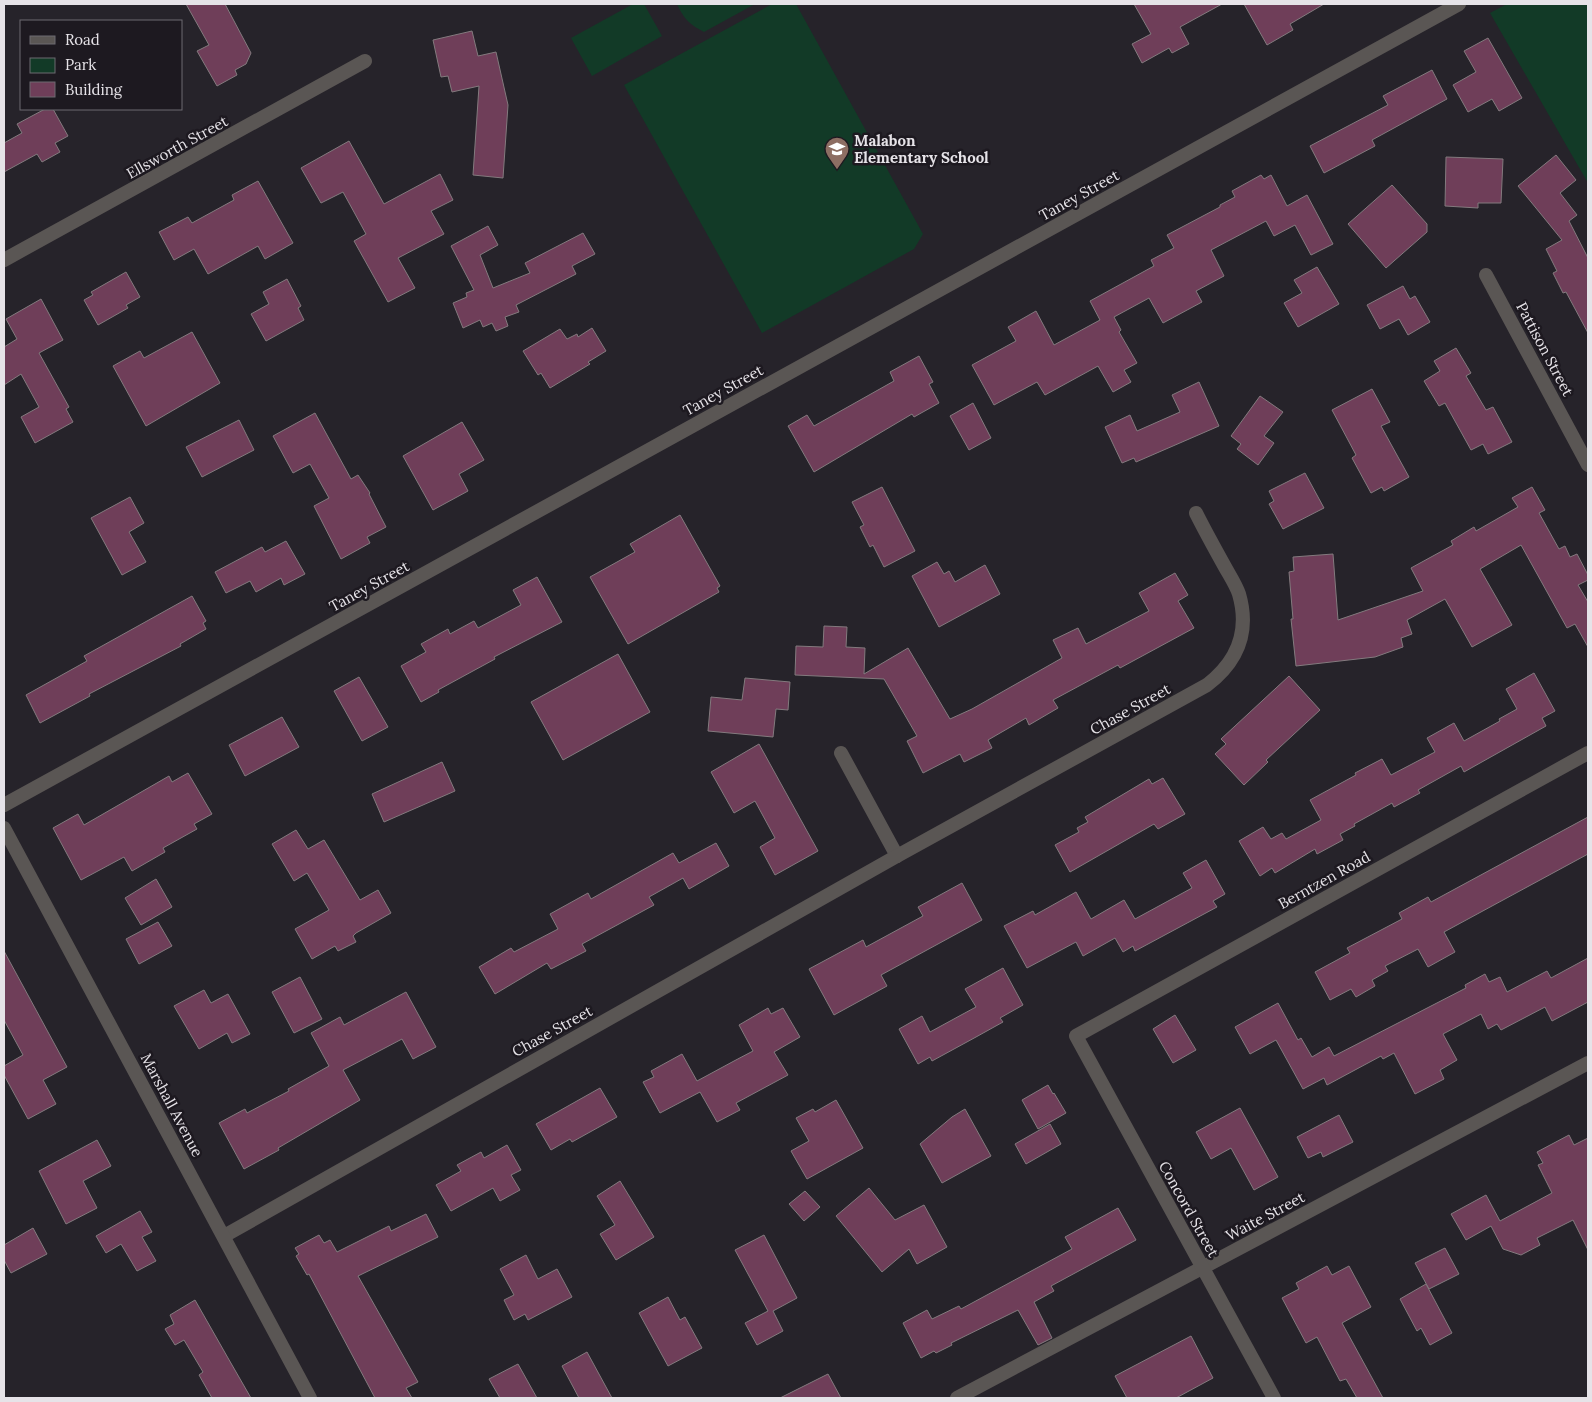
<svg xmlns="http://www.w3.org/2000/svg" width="1592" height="1402" font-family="Lora,serif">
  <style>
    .green { fill: #123a27 }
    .building { fill: #6f3e59; stroke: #837a7e }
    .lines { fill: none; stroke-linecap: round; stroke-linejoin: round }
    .minor { stroke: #5a5654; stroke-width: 14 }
    .tertiary { stroke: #5a5654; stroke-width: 14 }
    .labels { text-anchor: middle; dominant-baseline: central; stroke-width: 5; stroke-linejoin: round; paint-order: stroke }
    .poi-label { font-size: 15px; font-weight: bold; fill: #e6e3e8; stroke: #1d1920; text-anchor: start }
    .street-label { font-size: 15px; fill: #e6e3e8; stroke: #1d1920 }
  </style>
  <rect width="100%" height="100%" fill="#26232a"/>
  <g class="green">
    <polygon points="633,4 644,4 662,36 592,76 571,38"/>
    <path d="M677 4H755L704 32C690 25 683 18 677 4Z"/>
    <polygon points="772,4 796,4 923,234 914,249 762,333 624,85"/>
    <polygon points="1507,4 1588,4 1588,183 1490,13"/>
  </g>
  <g class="building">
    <polygon points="186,4 225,4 251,53 246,64 235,70 237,75 217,86 197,51 209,45"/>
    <polygon points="1134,4 1222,4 1180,27 1189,44 1172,53 1169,48 1142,63 1132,44 1151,34"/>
    <polygon points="1244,4 1324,4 1290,24 1293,30 1267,45"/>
    <polygon points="472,31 478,56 496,52 508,105 503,178 473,175 479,86 452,92 448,76 441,77 433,40"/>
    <polygon points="1488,38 1522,98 1499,111 1492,99 1468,112 1453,85 1476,72 1464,51"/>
    <polygon points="1432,70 1447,99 1372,140 1375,146 1324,173 1310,146 1388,105 1383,96"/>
    <polygon points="45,109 53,109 68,136 55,143 60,152 42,162 37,154 4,172 4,143 22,133 17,124"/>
    <polygon points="349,141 384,204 440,174 453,200 431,211 444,234 398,258 415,288 388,302 354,241 366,234 343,192 321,203 301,168"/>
    <polygon points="1556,155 1576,180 1560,193 1577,215 1569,221 1588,258 1588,333 1566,292 1563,293 1553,273 1557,271 1546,249 1562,240 1518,186"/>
    <polygon points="1446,157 1503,159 1501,203 1478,203 1478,208 1445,206"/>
    <polygon points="1261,175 1264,179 1271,175 1287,206 1307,195 1333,244 1311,255 1295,225 1274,236 1266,221 1211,250 1224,276 1196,291 1202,302 1163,323 1149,298 1114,317 1121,330 1119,332 1137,363 1124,370 1131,382 1113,392 1098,366 1045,395 1037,382 994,405 972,365 1016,341 1008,327 1036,311 1054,345 1100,320 1090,301 1154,266 1151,260 1174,248 1167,235 1220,207 1220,205 1235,197 1232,191"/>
    <polygon points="258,181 293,243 265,259 258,246 208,274 194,249 174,260 159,232 188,217 192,223 234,200 232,195"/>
    <polygon points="1392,185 1427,224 1427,232 1386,268 1348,224"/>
    <polygon points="488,226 498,245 480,255 493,288 530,273 525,263 583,233 595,254 572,266 576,274 516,305 519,312 505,317 508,326 496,331 492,323 483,327 480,320 463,328 453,303 467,297 466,293 474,290 451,246"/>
    <polygon points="1317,267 1339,304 1298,327 1284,303 1302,293 1294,280"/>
    <polygon points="126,272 140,297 126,305 128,308 98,325 84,300 93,295 91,292"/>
    <polygon points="287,279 301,306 298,308 304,320 266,341 251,314 269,304 263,292"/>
    <polygon points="1403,286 1410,299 1415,296 1430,322 1408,335 1399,319 1380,329 1367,305"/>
    <polygon points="41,299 63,340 39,353 69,407 66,409 73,422 35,443 21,417 39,407 21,374 4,385 4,347 17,339 6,319"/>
    <polygon points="592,328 606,351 588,362 590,364 550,388 541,373 538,375 523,351 560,329 567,339 577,334 578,337"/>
    <polygon points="192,332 220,383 146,426 113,366 140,351 144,358"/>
    <polygon points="1456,348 1471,373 1466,376 1486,410 1493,407 1512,442 1488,454 1483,444 1471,450 1445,403 1439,406 1424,381 1440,371 1434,361"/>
    <polygon points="919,356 933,382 929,384 939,403 914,417 912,414 814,472 788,426 807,415 814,426 894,381 890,372"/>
    <polygon points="1199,382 1219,426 1136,462 1134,458 1122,463 1105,427 1130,415 1137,431 1180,412 1172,395"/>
    <polygon points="1372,389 1390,422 1381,426 1409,477 1384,491 1382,487 1371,493 1352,458 1356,455 1332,410"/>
    <polygon points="1260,396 1283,412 1264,436 1274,443 1258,465 1237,449 1241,444 1231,436"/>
    <polygon points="973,403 991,438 969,450 950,416"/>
    <polygon points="315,413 351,479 358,475 370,493 369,494 386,527 367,537 370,543 341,559 314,506 329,498 310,464 293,473 273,436"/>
    <polygon points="239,420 254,450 202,477 186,447"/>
    <polygon points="462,422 484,460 459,474 468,491 433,510 403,456"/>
    <polygon points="1305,473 1324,508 1283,529 1269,504 1274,501 1269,491"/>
    <polygon points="882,487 915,551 884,567 873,545 870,547 860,527 864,525 852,502"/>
    <polygon points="1532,487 1545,510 1539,513 1559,549 1565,546 1570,557 1577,554 1588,575 1588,580 1578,585 1588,602 1588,647 1575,624 1567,628 1521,545 1480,569 1512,625 1472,647 1445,599 1407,620 1412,634 1401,638 1403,647 1375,657 1296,666 1291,619 1293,619 1289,572 1294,571 1293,557 1333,554 1338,620 1423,591 1411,568 1453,545 1451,541 1474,527 1476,531 1518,507 1512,498"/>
    <polygon points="130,497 144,523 129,532 146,562 122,575 91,518"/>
    <polygon points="680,515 720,586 717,588 719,592 628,644 590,577 635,552 630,544"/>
    <polygon points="286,541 305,574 284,585 281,578 256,592 250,581 226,593 215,572 262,547 265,552"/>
    <polygon points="937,562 944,574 949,571 955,582 985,565 1000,594 939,627 912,576"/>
    <polygon points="1175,573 1188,595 1178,601 1194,628 1120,668 1118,665 1053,700 1058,708 1029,725 1026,718 988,740 992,748 964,762 960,754 923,773 907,741 917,736 884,679 795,675 796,646 823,647 824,626 847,627 846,647 865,648 864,674 908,648 950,719 972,709 1062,658 1053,640 1078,628 1086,644 1149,611 1139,593"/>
    <polygon points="537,577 562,622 494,657 495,659 438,690 439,692 421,702 401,666 426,652 421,644 448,629 450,634 474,621 478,628 521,605 513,590"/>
    <polygon points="192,596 206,621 203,623 206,629 180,644 181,646 89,694 90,696 40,723 26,695 87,661 84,656"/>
    <polygon points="618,654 650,712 563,760 531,702"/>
    <polygon points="1534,673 1555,711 1542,718 1546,726 1464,772 1461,766 1418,790 1420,793 1394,807 1392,803 1354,824 1355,826 1340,834 1343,840 1317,854 1315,849 1275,873 1272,868 1260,876 1239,841 1263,827 1271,839 1282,833 1286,839 1321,820 1310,800 1356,775 1355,773 1382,759 1391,775 1435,752 1427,738 1454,723 1464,741 1500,721 1499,719 1517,709 1506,689"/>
    <polygon points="1289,676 1320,710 1266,760 1268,762 1244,785 1215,754 1226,744 1221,739"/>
    <polygon points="359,677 388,727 362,741 334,691"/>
    <polygon points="745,678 790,682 788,710 776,709 773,737 708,731 711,697 742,700"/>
    <polygon points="282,717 299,747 245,776 229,745"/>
    <polygon points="759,744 818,851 775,875 760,847 775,838 755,801 734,813 711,772"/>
    <polygon points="442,762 455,791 384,822 372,794"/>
    <polygon points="188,773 212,814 194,824 197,829 163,848 165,852 132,871 124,857 81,880 53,828 78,814 84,825 169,776 172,782"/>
    <polygon points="1163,778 1185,814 1158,829 1154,824 1070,872 1055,845 1079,832 1077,828 1088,822 1085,817 1149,779 1152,784"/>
    <polygon points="1588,817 1588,854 1444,932 1455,952 1428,967 1418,949 1385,966 1388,971 1372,980 1375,986 1356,997 1351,989 1330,1000 1315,972 1350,953 1347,948 1402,919 1399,913 1428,897 1431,902"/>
    <polygon points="296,830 308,849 324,840 360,900 378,890 391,913 356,933 353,936 356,942 338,951 335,946 312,959 295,929 329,910 307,873 294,881 272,844"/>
    <polygon points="716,843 729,866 689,889 683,878 649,897 654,905 582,944 586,951 551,969 547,963 495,994 479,967 511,948 514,952 558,929 550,914 588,893 591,899 673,853 679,863"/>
    <polygon points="1206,860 1225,894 1213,901 1217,907 1135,951 1133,946 1123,952 1115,938 1083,956 1076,942 1027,968 1004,926 1033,911 1035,915 1076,892 1091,919 1124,900 1135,919 1192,888 1183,873"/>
    <polygon points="156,879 172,907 141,925 125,898"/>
    <polygon points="962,883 982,920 881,975 887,986 834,1015 809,969 863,940 866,947 923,916 918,907"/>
    <polygon points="158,922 172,946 139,964 126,939"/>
    <polygon points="4,951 67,1067 43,1080 56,1104 28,1119 4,1075 4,1066 23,1055 4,1020"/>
    <polygon points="1588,958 1588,1002 1552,1021 1545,1007 1501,1030 1497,1024 1488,1029 1481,1014 1443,1034 1457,1060 1440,1070 1444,1079 1415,1094 1394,1053 1383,1059 1381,1056 1327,1085 1324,1078 1303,1089 1276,1040 1250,1054 1235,1027 1278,1003 1298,1040 1301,1038 1312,1057 1329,1047 1334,1056 1466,988 1465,985 1485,974 1489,982 1500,977 1507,992 1547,971 1551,978"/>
    <polygon points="1003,968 1023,1005 1000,1018 1003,1022 976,1037 932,1061 930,1057 918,1064 899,1029 922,1016 930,1032 963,1014 976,1007 965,989"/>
    <polygon points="300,977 322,1019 294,1033 272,992"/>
    <polygon points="204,990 211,1003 228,994 250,1034 232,1043 227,1033 199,1049 174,1006"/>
    <polygon points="406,992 436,1047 413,1059 402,1039 343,1070 360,1100 278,1148 279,1150 244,1169 219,1123 245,1109 247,1113 289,1091 288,1089 329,1066 311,1033 340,1017 344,1025"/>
    <polygon points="768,1008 771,1014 783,1008 800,1037 774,1052 788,1075 736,1103 740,1110 717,1122 700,1092 660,1113 643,1082 654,1077 651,1071 682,1054 697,1081 734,1061 753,1051 739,1025"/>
    <polygon points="1175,1015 1196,1050 1173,1063 1153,1029"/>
    <polygon points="1048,1085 1053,1094 1054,1093 1066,1113 1038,1129 1022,1100"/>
    <polygon points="600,1088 617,1117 572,1142 570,1139 551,1150 536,1124"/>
    <polygon points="836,1100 863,1148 807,1179 791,1151 809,1141 796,1118 813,1109 815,1112"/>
    <polygon points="1240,1108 1278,1177 1254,1190 1231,1148 1211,1159 1196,1132"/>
    <polygon points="965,1109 991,1156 942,1183 920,1144 952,1117"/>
    <polygon points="1339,1115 1353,1142 1323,1157 1321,1152 1308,1158 1297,1137"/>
    <polygon points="1050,1124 1061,1144 1026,1164 1015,1144"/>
    <polygon points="1569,1135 1574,1145 1588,1138 1588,1250 1573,1220 1537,1238 1540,1245 1521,1255 1503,1249 1491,1226 1466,1240 1451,1214 1486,1195 1500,1221 1552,1193 1538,1165 1543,1163 1537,1152"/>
    <polygon points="97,1140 111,1166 83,1181 97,1208 66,1224 39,1171"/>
    <polygon points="507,1145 521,1170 511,1175 520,1190 500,1201 493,1188 451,1211 436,1185 461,1171 457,1165 481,1152 484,1158"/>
    <polygon points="620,1181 654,1237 616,1260 600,1234 615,1225 597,1196"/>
    <polygon points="869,1188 895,1220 924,1205 947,1247 917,1264 909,1249 882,1272 836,1216"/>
    <polygon points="805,1191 820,1207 804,1221 789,1204"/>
    <polygon points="1118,1208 1136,1240 1051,1286 1054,1291 1034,1302 1052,1338 1038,1345 1018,1310 951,1343 952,1345 936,1353 934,1351 921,1358 903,1323 927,1310 932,1319 959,1306 961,1309 1072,1249 1065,1237"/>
    <polygon points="140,1211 152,1232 142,1237 156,1261 137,1271 121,1244 106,1253 96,1236"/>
    <polygon points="426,1214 438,1237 358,1276 418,1382 406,1388 412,1398 375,1398 309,1274 307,1275 296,1256 299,1254 295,1248 319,1235 324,1243 330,1240 337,1252 389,1226 391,1231"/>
    <polygon points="33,1228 47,1254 11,1273 4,1260 4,1245"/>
    <polygon points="764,1235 797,1298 773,1311 783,1331 757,1345 745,1323 768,1311 735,1250"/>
    <polygon points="1445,1248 1459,1274 1429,1289 1415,1263"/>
    <polygon points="526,1255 538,1279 557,1269 572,1297 528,1320 525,1314 514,1320 504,1300 514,1295 500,1269"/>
    <polygon points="1327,1266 1332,1275 1349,1266 1371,1307 1342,1323 1383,1398 1357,1398 1346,1379 1340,1381 1317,1337 1306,1343 1282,1298 1299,1289 1296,1283"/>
    <polygon points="1426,1284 1452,1333 1430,1345 1421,1328 1417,1331 1400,1299"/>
    <polygon points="668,1297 680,1320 685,1317 702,1348 668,1366 639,1313"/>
    <polygon points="195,1300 228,1358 251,1398 212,1398 199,1375 203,1372 184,1340 175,1345 165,1329 174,1324 170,1315"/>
    <polygon points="1191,1336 1213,1378 1176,1398 1127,1398 1115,1376"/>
    <polygon points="587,1352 612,1398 579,1398 562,1366"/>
    <polygon points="518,1364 537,1398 500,1398 489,1379"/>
    <polygon points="828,1374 841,1398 780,1398"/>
  </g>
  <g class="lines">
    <g class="minor">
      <polyline points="4,260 365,61"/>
      <polyline points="1486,275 1588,465"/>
      <polyline points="841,753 897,856"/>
      <path d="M224 1236 897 856 1207 685C1237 662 1250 632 1239 594 1236 585 1230 576 1225 567 1215 549 1205 531 1196 513"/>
      <polyline points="957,1398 1588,1063"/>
      <polyline points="1274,1398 1076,1036 1588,753"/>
    </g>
    <g class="tertiary">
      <polyline points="4,805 1459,4"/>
      <polyline points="4,828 310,1398"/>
    </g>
  </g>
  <defs>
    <symbol id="school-pin" viewBox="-11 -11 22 30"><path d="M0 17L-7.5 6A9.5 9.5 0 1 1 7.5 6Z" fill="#8d6e63" stroke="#1d1920"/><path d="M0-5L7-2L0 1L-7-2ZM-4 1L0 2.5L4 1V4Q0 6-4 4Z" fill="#fff"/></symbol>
  </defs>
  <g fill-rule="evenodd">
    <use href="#school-pin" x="823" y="135" width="28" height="38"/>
  </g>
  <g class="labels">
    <g class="poi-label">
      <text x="854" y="140">Malabon<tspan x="854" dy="17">Elementary School</tspan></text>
    </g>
    <g class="street-label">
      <text transform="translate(177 147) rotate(-29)">Ellsworth Street</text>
      <text transform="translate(1079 195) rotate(-29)">Taney Street</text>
      <text transform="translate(1545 349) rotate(62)">Pattison Street</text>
      <text transform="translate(723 390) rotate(-29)">Taney Street</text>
      <text transform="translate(369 586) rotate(-29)">Taney Street</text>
      <text transform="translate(1130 709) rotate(-29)">Chase Street</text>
      <text transform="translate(1324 880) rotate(-29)">Berntzen Road</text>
      <text transform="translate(552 1031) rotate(-29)">Chase Street</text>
      <text transform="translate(172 1105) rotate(62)">Marshall Avenue</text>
      <text transform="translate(1189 1209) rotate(61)">Concord Street</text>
      <text transform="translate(1265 1216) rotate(-28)">Waite Street</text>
    </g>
  </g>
  <rect width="1592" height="1402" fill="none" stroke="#e6e3e8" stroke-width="10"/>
  <rect x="20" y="20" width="162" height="90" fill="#1d1920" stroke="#6d6a70"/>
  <rect x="30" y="36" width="25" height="8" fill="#5a5654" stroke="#6d6a70"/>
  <text x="65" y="45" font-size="15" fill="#e6e3e8">Road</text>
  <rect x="30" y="58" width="25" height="15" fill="#123a27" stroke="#6d6a70"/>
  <text x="65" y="70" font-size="15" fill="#e6e3e8">Park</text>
  <rect x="30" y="82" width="25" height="15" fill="#6f3e59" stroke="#6d6a70"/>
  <text x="65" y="95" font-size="15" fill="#e6e3e8">Building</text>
</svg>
